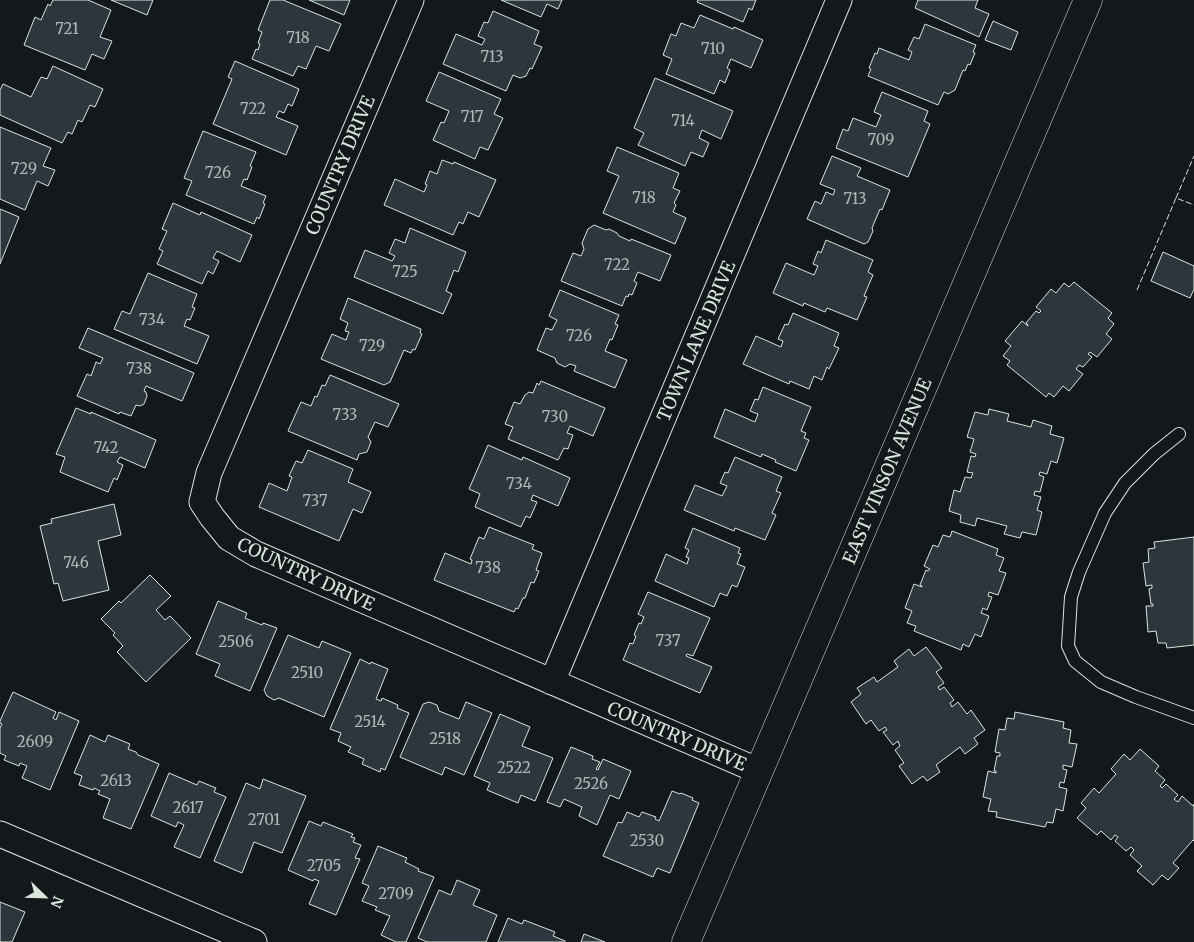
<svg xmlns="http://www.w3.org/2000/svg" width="1194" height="942" font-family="Merriweather,serif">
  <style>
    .building { fill: #2c363c; stroke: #d8e6dc }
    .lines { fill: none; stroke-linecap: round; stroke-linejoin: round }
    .service-casing { stroke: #d8e6dc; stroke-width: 14 }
    .minor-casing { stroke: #d8e6dc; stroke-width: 27 }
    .tertiary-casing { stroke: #d8e6dc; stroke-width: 29 }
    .service { stroke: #14181c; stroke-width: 12 }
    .minor { stroke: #14181c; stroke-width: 25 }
    .tertiary { stroke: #14181c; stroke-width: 28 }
    .fence { stroke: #d8e6dc; stroke-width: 1; stroke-dasharray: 6 2.5; stroke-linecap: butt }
    .labels { text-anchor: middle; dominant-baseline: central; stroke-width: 4; stroke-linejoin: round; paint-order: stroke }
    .number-label { font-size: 15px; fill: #adbab4 }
    .street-label { font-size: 18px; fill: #d8e6dc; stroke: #14181c }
  </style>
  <rect width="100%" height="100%" fill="#14181c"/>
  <g class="building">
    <polygon points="53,0 88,0 111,10 100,37 112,41 104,59 92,54 85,70 24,45 35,17 41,20 48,4 50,6"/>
    <polygon points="111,0 153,0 147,15"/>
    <polygon points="270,0 283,0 341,24 329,51 316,46 306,69 298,66 293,76 252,59 256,49 258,50 260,44 258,43 262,32 258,30"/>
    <polygon points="309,0 350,0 344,15"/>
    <polygon points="501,0 562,0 558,9 547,4 541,17"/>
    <polygon points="698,0 756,0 752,10 749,8 743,22 697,2"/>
    <polygon points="918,0 978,0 975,8 989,14 979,37 915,8"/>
    <polygon points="493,11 539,31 534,44 542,47 532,69 530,68 526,76 520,78 513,75 506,91 443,64 456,34 482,45 485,39 478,36 484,22 488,23"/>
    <polygon points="700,15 733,29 734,27 763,40 751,68 731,59 727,68 730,70 725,83 720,80 714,94 666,74 672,59 663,55 671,34 676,36 681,23 694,28"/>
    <polygon points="993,21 1018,32 1011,50 985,40"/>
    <polygon points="925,24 976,45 973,52 975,53 970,65 968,64 965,71 963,70 955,90 948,94 944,92 938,105 868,76 871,69 869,68 875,53 877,54 879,48 909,60 912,52 908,50 914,37 919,39"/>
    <polygon points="235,61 299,89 292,106 288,104 284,113 279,111 276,117 298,126 286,155 213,124 232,79 228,77"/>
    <polygon points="53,66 103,89 95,107 90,105 82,122 78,120 72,134 68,132 62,143 0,115 0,90 3,84 31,97 41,77 47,79"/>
    <polygon points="439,72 501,99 494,114 503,118 488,150 480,147 475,159 433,140 441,122 444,123 449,111 426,101"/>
    <polygon points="655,78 733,111 721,139 702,130 699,138 709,143 703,157 691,152 685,166 638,145 644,133 634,128"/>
    <polygon points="882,92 928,111 924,121 930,124 908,177 836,148 843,129 848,131 853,118 876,127 881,115 874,112"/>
    <polygon points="0,127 51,148 43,166 55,170 48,186 37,181 25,210 0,199"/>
    <polygon points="203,131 256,152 250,166 252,167 247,180 244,179 241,186 266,196 263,203 265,204 259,219 257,217 254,224 186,195 192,181 184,178"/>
    <polygon points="617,147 679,173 673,188 680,191 674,203 676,205 673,212 686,218 675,244 603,213 619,176 607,171"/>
    <polygon points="832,156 861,168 857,176 890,190 882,210 880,209 872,228 873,231 868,242 864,244 807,219 815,201 821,204 826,192 833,195 835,190 820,184"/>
    <polygon points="442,160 453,164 454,162 496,180 479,217 468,212 463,224 459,222 453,235 384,205 395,179 424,192 427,185 425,184 430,171 437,174"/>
    <polygon points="173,203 200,215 201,212 252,235 240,262 217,251 213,258 219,261 213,274 208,271 202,284 157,264 163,251 159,249 167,231 162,229"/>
    <polygon points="0,209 19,217 0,264"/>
    <polygon points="594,225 606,230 609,229 617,233 619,236 630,241 631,239 671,255 660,281 638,272 634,281 637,283 632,295 629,294 628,297 626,296 622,306 561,281 573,253 581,256 584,249 582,243 588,229"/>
    <polygon points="410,228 466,252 458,272 454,270 446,291 452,294 443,314 354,277 365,250 392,261 395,256 389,253 395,239 405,243"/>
    <polygon points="826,240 873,260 868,272 873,275 864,296 867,297 857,320 827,308 825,312 804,303 803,306 773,293 786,263 814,275 818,266 813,264 818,251 821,253"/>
    <polygon points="1163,252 1194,266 1194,289 1190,298 1151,281"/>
    <polygon points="148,273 197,294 192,307 195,308 190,320 187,319 184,326 209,336 197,364 114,329 122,311 130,314"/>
    <polygon points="1074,282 1112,313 1108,318 1114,324 1106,334 1112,339 1097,357 1090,352 1088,354 1092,357 1083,367 1079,365 1076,369 1083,374 1069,391 1063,386 1054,397 1049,393 1046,397 1007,365 1010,361 1003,356 1011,346 1005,341 1022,321 1028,326 1028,325 1026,323 1036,311 1039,313 1041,311 1036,307 1051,289 1056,293 1064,283 1069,287"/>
    <polygon points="560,290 619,315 615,324 618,325 612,340 610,339 605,351 627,360 615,388 574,371 576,366 570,364 565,367 557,363 555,358 537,350 546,328 552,330 557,320 549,316"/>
    <polygon points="348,298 421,329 420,333 422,334 415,350 413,349 411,353 404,350 390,382 384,385 321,359 332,334 346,340 349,332 345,331 348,323 340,319"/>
    <polygon points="793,313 839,333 834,346 839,348 829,369 827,367 822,380 814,376 809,389 790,381 789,384 743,364 756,336 781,347 783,341 778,339 785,324 788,325"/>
    <polygon points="88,328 194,373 182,401 146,386 144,391 146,392 147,396 144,404 140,406 136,405 131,416 120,412 119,414 77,396 87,374 91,376 96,362 100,364 103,358 79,348"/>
    <polygon points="330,375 399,404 388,427 375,422 368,437 371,442 367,452 359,454 357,460 288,431 301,402 311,406 315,396 317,397 322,385 325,386"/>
    <polygon points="541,381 605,408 593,436 570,426 567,433 573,435 568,449 564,448 558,460 508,439 513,427 505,424 514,402 520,404 525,395 529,392 533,393 537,383 539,385"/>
    <polygon points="763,387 811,407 801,431 806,433 804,438 809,440 796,471 775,462 776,460 762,454 761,457 714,437 725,409 755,422 758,414 750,411 755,399 758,400"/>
    <polygon points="76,408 91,414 91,412 156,440 145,468 120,457 117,462 123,465 117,480 114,478 108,492 60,472 65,457 56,454"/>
    <polygon points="989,409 1009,414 1007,421 1031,427 1033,420 1052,426 1050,434 1064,438 1057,463 1051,461 1047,474 1040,472 1039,475 1044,477 1040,492 1035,491 1034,495 1041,497 1037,510 1042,512 1036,535 1022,532 1020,538 1004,534 1007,526 977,518 975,526 960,522 961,515 949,511 954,490 960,492 965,477 971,478 973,473 967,472 971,456 975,457 976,454 970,452 974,439 967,437 975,412 988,415"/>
    <polygon points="488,445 522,460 523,457 570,478 558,506 533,495 531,500 537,502 530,518 526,516 521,527 475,507 480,494 469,489"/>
    <polygon points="308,450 353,469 348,482 371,492 362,513 353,509 339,541 259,507 269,483 287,491 292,477 289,476 296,461 302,463"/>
    <polygon points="735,457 782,477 776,491 781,493 772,513 776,515 765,540 735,528 734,531 684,510 695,485 722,496 727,486 720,483 725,472 728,473"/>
    <polygon points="114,504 121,535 98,541 109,590 63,601 58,583 54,584 40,526 52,523 51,519"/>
    <polygon points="489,527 534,545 532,549 542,553 536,570 539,571 534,583 531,582 525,598 523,598 518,609 516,608 514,612 434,580 445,553 471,564 472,560 470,559 479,537 484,539"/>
    <polygon points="693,528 740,548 738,553 741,554 737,564 745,567 737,587 732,585 727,596 720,593 714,607 655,581 666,554 687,564 689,558 686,557 689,550 685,548"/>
    <polygon points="952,531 998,549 996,555 1004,558 999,571 1006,573 998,595 989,592 988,596 992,597 987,610 983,608 981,613 989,616 981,637 975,634 969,647 963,644 961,650 914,631 916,626 907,623 912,611 905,608 914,584 922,587 922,586 920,585 926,570 928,571 930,569 924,566 933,545 938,547 943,535 950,537"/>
    <polygon points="1194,537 1194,645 1167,648 1166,643 1158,643 1156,631 1148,632 1146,606 1153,606 1153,604 1151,604 1149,589 1152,588 1152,585 1146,586 1143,563 1149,562 1148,549 1155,548 1154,542"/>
    <polygon points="150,575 171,596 156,610 165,620 170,616 191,638 146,682 117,652 123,646 113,635 115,633 101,619 119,601 121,603"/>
    <polygon points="648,592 710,618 693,656 687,654 686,656 712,667 700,693 623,660 630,643 633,644 636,636 634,635 639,623 641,624 644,617 638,614"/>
    <polygon points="218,601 247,613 245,618 262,625 263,623 277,628 250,691 215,676 220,664 196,654"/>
    <polygon points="288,635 319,648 322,641 351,653 324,717 279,698 274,700 267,696 264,690"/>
    <polygon points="926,647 942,668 936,672 944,683 938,687 940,690 944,687 954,700 950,703 952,707 958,702 967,714 971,710 985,730 974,738 978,744 965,754 960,747 936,765 940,772 927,781 923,776 912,784 899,766 904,763 895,750 900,746 898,741 893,745 883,732 887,730 885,727 879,731 871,720 866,724 851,702 861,694 857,688 874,677 877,682 898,667 894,661 909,649 914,656"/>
    <polygon points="360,659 370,664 371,662 388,669 376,699 381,701 382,698 398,705 397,708 409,713 385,770 381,768 380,772 362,764 364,759 348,752 351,747 338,741 341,733 330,729"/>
    <polygon points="13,692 56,712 53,718 56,720 59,712 79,721 50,790 22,778 27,766 20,763 19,766 4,760 6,756 0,753 0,728 2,724 0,723 0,721"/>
    <polygon points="429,702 437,705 439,711 459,719 466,702 492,713 464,775 445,767 442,775 400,757 423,704"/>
    <polygon points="1015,712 1064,722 1063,728 1071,730 1069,743 1077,744 1072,767 1063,765 1063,769 1067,770 1064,783 1060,782 1059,787 1067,789 1063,811 1056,809 1053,823 1047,822 1045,827 996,817 997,812 988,811 991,799 983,797 988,771 996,773 996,771 994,771 997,756 1000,756 1000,753 995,752 999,729 1005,730 1007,718 1014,719"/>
    <polygon points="500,714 530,727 522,746 553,758 535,801 521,795 518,803 487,790 490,783 474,776"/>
    <polygon points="90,735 105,742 108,735 130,744 128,749 136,752 138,755 159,764 131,829 103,818 110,799 98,794 100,791 94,788 93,790 79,785 82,776 74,773"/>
    <polygon points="571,747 593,756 592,759 600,762 596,769 598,770 603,759 631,771 619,799 610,795 597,825 579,816 582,807 564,799 560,807 547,802"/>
    <polygon points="1140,749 1159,766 1155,771 1165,780 1160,786 1162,788 1166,784 1178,795 1174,799 1178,802 1182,796 1193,806 1194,804 1194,841 1193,840 1173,863 1179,868 1168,880 1162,875 1153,885 1137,871 1142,866 1130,855 1134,850 1131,847 1126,851 1115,841 1118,837 1115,835 1111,840 1101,831 1097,835 1077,818 1086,808 1081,803 1094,788 1099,793 1116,774 1111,769 1124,754 1130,760"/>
    <polygon points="169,773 197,785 199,781 216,788 214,792 226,797 200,858 174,847 184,825 178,822 176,827 151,816"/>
    <polygon points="263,779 306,796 282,853 254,842 242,873 214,861 246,783 260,789"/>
    <polygon points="672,791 680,794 681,793 693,798 692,800 699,803 670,873 657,868 653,877 603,856 618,822 622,823 627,812 639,817 642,812 656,817 655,819 659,821"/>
    <polygon points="309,821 321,826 323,822 353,834 351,837 355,838 353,842 361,845 355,858 360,859 336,915 309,904 319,881 314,879 313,881 288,870"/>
    <polygon points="378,846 407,858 405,862 419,869 418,871 434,877 406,942 396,942 381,935 390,916 375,910 377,907 362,901 369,886 362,883"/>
    <polygon points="457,880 480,890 473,905 497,915 486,942 427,942 418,938 439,890 451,895"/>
    <polygon points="0,902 25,912 12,942 0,942"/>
    <polygon points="508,918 522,924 524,920 555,932 553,936 565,941 565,942 498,942"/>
    <polygon points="584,934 605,942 581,942"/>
  </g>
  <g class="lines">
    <defs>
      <polyline id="service" points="1179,434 1154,454 1125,483 1105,513 1079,572 1071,597 1068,646 1075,661 1101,682 1136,697 1194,718"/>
      <g id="minor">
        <polyline points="411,0 209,473 202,502 212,517 229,538 256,554 759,771"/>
        <polyline points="552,682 839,0"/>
        <polyline points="0,834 254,942"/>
      </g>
      <polyline id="tertiary" points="686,942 1088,0"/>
    </defs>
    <use href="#service" class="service-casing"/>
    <use href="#minor" class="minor-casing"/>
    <use href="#tertiary" class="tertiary-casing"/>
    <use href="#service" class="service"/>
    <use href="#minor" class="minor"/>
    <use href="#tertiary" class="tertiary"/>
    <g class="fence">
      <polyline points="1176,198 1194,156"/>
      <polyline points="1137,290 1176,198 1194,205"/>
    </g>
  </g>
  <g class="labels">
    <g class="number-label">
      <text x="67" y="28">721</text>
      <text x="298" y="37">718</text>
      <text x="713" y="48">710</text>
      <text x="492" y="56">713</text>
      <text x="253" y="108">722</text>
      <text x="472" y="116">717</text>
      <text x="683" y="120">714</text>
      <text x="881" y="139">709</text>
      <text x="24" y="168">729</text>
      <text x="218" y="172">726</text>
      <text x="644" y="197">718</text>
      <text x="855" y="198">713</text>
      <text x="617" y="264">722</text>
      <text x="405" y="271">725</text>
      <text x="152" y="319">734</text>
      <text x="579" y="335">726</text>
      <text x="372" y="345">729</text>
      <text x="139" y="368">738</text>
      <text x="345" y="414">733</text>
      <text x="555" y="416">730</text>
      <text x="106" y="447">742</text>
      <text x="519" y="483">734</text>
      <text x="315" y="500">737</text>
      <text x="76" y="562">746</text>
      <text x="488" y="567">738</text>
      <text x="668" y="640">737</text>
      <text x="236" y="641">2506</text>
      <text x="307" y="672">2510</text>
      <text x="370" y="721">2514</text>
      <text x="445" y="738">2518</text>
      <text x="35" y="741">2609</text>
      <text x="514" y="767">2522</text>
      <text x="116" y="780">2613</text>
      <text x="591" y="783">2526</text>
      <text x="188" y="807">2617</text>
      <text x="264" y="819">2701</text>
      <text x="647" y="840">2530</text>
      <text x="324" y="865">2705</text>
      <text x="396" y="893">2709</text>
    </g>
    <g class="street-label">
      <text transform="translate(340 165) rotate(-67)">COUNTRY DRIVE</text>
      <text transform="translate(696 341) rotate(-67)">TOWN LANE DRIVE</text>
      <text transform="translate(887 471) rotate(-67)">EAST VINSON AVENUE</text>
      <text transform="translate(306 574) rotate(25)">COUNTRY DRIVE</text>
      <text transform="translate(677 736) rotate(23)">COUNTRY DRIVE</text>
    </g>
  </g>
  <g transform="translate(45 897) rotate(113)" stroke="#14181c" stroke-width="4" paint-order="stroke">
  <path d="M0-4L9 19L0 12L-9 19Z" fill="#d8e6dc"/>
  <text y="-8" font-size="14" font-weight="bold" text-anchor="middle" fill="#d8e6dc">N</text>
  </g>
</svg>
